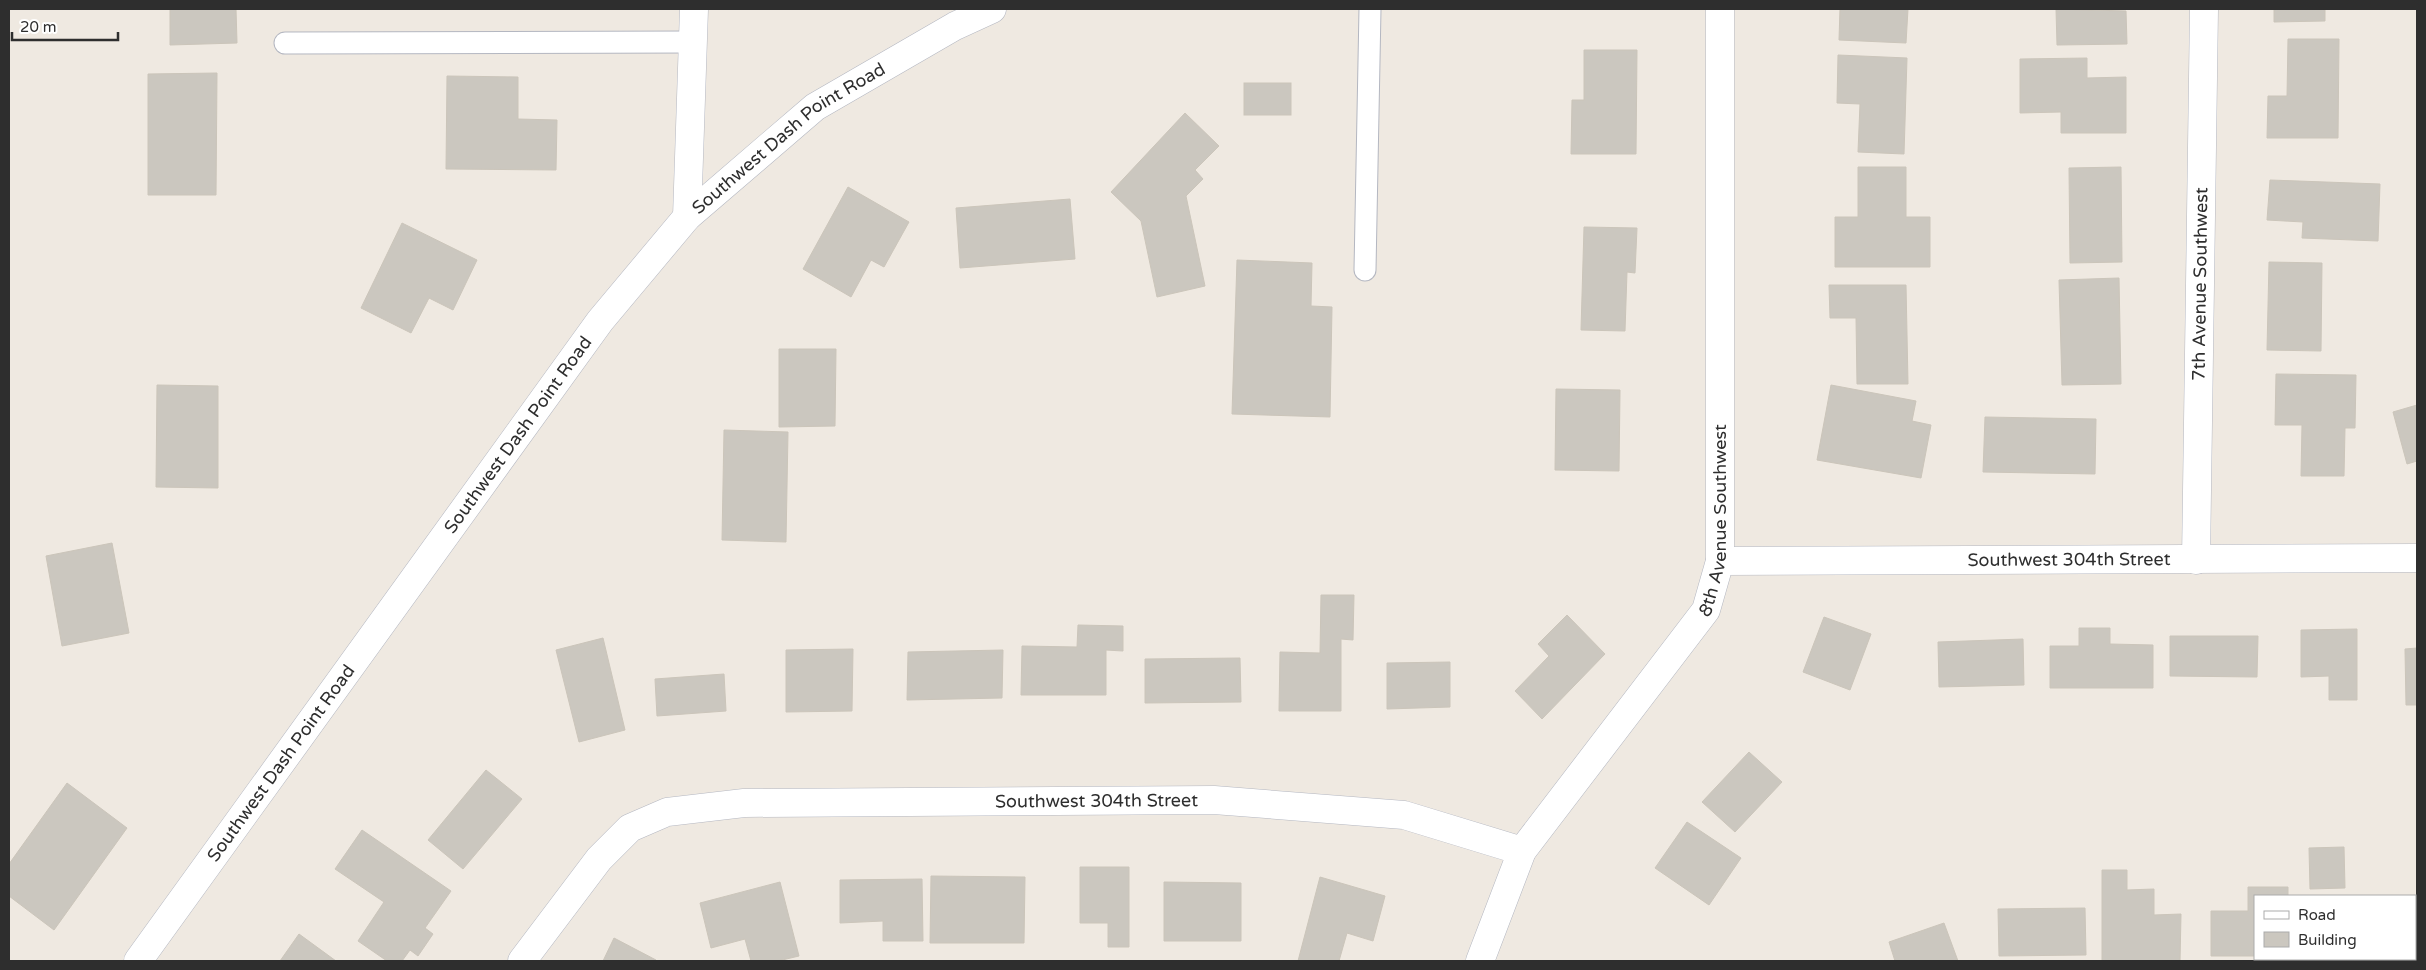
<svg xmlns="http://www.w3.org/2000/svg" width="2426" height="970" font-family="'Varela Round',sans-serif">
  <style>
    .building { fill: #cbc7bf; stroke: #cbc5ba }
    .lines { fill: none; stroke-linecap: round; stroke-linejoin: round }
    .service-casing { stroke: #b4b7c1; stroke-width: 23 }
    .minor-casing { stroke: #b4b7c1; stroke-width: 29 }
    .secondary-casing { stroke: #b4b7c1; stroke-width: 29 }
    .service { stroke: #fff; stroke-width: 21 }
    .minor { stroke: #fff; stroke-width: 28 }
    .secondary { stroke: #fff; stroke-width: 28 }
    .labels { text-anchor: middle; dominant-baseline: central; stroke-width: 5; stroke-linejoin: round; paint-order: stroke }
    .street-label { font-size: 18px; fill: #2e2e2e; stroke: #fff }
  </style>
  <rect width="100%" height="100%" fill="#efe9e1"/>
  <g class="building">
    <polygon points="170,9 236,9 237,43 170,45"/>
    <polygon points="1840,9 1908,9 1906,43 1839,40"/>
    <polygon points="2056,9 2126,11 2127,44 2057,45"/>
    <polygon points="2274,9 2325,9 2325,21 2274,22"/>
    <polygon points="2288,39 2339,39 2338,138 2267,138 2268,96 2287,96"/>
    <polygon points="1584,50 1637,50 1636,154 1571,154 1572,100 1584,100"/>
    <polygon points="1838,55 1907,58 1904,154 1858,152 1860,104 1837,103"/>
    <polygon points="2087,58 2087,78 2126,77 2126,133 2061,133 2061,112 2020,113 2020,59"/>
    <polygon points="217,73 216,195 148,195 148,74"/>
    <polygon points="447,76 518,77 518,119 557,120 556,170 446,169"/>
    <rect x="1244" y="83" width="47" height="32"/>
    <polygon points="1185,113 1219,146 1195,170 1203,179 1186,196 1205,286 1157,297 1141,221 1111,192"/>
    <polygon points="1858,167 1906,167 1906,217 1930,217 1930,267 1835,267 1835,217 1858,217"/>
    <polygon points="2121,167 2122,262 2070,263 2069,168"/>
    <polygon points="2270,180 2380,184 2378,241 2302,238 2303,222 2267,220"/>
    <polygon points="848,187 909,222 884,267 871,260 851,297 803,269"/>
    <polygon points="1070,199 1075,259 960,268 956,208"/>
    <polygon points="402,223 477,260 453,310 429,298 411,333 361,308"/>
    <polygon points="1584,227 1637,228 1635,273 1627,272 1625,331 1581,330"/>
    <polygon points="1237,260 1312,263 1311,306 1332,307 1330,417 1232,414"/>
    <polygon points="2269,262 2322,263 2321,351 2267,350"/>
    <polygon points="2119,278 2121,384 2062,385 2059,280"/>
    <polygon points="1829,285 1906,285 1908,384 1857,384 1856,318 1830,318"/>
    <polygon points="779,349 836,349 835,426 779,427"/>
    <polygon points="2276,374 2356,375 2355,428 2345,428 2344,476 2301,476 2302,425 2275,425"/>
    <polygon points="157,385 218,386 218,488 156,487"/>
    <polygon points="1831,385 1916,401 1912,421 1931,425 1921,478 1817,460"/>
    <polygon points="1556,389 1620,390 1619,471 1555,470"/>
    <polygon points="2417,405 2417,461 2407,464 2393,412"/>
    <polygon points="1985,417 2096,419 2095,474 1983,472"/>
    <polygon points="724,430 788,432 786,542 722,540"/>
    <polygon points="112,543 129,633 62,646 46,556"/>
    <polygon points="1321,595 1354,595 1353,640 1341,639 1341,711 1279,711 1280,652 1320,653"/>
    <polygon points="1567,615 1605,654 1542,719 1515,691 1549,656 1538,644"/>
    <polygon points="1824,617 1871,634 1850,690 1803,672"/>
    <polygon points="1078,625 1123,626 1123,651 1106,650 1106,695 1021,695 1022,646 1077,647"/>
    <polygon points="2079,628 2110,628 2110,644 2153,645 2153,688 2050,688 2050,646 2079,646"/>
    <polygon points="2357,629 2357,700 2329,700 2329,676 2301,677 2301,630"/>
    <polygon points="2170,636 2258,636 2257,677 2170,676"/>
    <polygon points="603,638 625,730 579,742 556,650"/>
    <polygon points="2023,639 2024,685 1939,687 1938,642"/>
    <polygon points="2417,648 2417,705 2406,705 2405,649"/>
    <polygon points="853,649 852,711 786,712 786,650"/>
    <polygon points="1003,650 1002,698 907,700 908,652"/>
    <polygon points="1240,658 1241,702 1145,703 1145,659"/>
    <polygon points="1450,662 1450,707 1387,709 1387,663"/>
    <polygon points="724,674 726,711 657,716 655,679"/>
    <polygon points="1749,752 1782,782 1735,832 1702,802"/>
    <polygon points="486,770 522,799 463,869 428,840"/>
    <polygon points="67,783 127,828 54,930 9,896 9,864"/>
    <polygon points="1687,822 1741,858 1709,905 1655,868"/>
    <polygon points="362,830 451,891 425,928 433,934 418,956 410,950 402,961 387,961 358,941 384,902 335,869"/>
    <polygon points="2344,847 2345,888 2310,889 2309,848"/>
    <polygon points="1080,867 1129,867 1129,947 1108,947 1108,923 1080,923"/>
    <polygon points="2102,870 2127,870 2127,890 2154,889 2154,915 2181,914 2180,961 2102,961"/>
    <polygon points="931,876 1025,877 1024,943 930,943"/>
    <polygon points="1320,877 1385,896 1373,941 1347,933 1339,961 1298,961"/>
    <polygon points="922,879 923,941 883,941 883,921 840,923 840,880"/>
    <polygon points="780,882 799,956 778,961 751,961 745,939 711,948 700,903"/>
    <polygon points="1164,882 1241,883 1241,941 1164,941"/>
    <polygon points="2248,887 2288,887 2288,896 2255,896 2255,956 2211,956 2211,911 2248,911"/>
    <polygon points="2085,908 2086,955 1999,956 1998,909"/>
    <polygon points="2415,915 2417,915 2417,961 2353,961 2353,959 2415,959"/>
    <polygon points="1944,923 1958,961 1895,961 1889,942"/>
    <polygon points="299,934 336,961 280,961"/>
    <polygon points="614,938 656,960 655,961 603,961"/>
  </g>
  <g class="lines">
    <defs>
      <g id="service">
        <polyline points="285,43 693,42"/>
        <polyline points="1365,270 1370,9"/>
      </g>
      <g id="minor">
        <polyline points="687,217 694,9"/>
        <path id="s1" d="M2196 560 2204 9"/>
        <path id="s2" d="M1720 561 2417 558"/>
        <path id="s3" d="M522 961 599 859 630 828 667 812 744 803 1214 800 1404 815 1522 851"/>
        <path id="s4" d="M1480 961 1522 851 1706 610 1720 561V9"/>
      </g>
      <g id="secondary">
        <path id="s5" d="M138 961 600 321 687 217 815 107 955 26 992 9"/>
      </g>
    </defs>
    <use href="#service" class="service-casing"/>
    <use href="#minor" class="minor-casing"/>
    <use href="#secondary" class="secondary-casing"/>
    <use href="#service" class="service"/>
    <use href="#minor" class="minor"/>
    <use href="#secondary" class="secondary"/>
  </g>
  <g class="labels">
    <g class="street-label">
      <text stroke="none"><textPath href="#s5" startOffset="1054">Southwest Dash Point Road</textPath></text>
      <text stroke="none"><textPath href="#s1" startOffset="276">7th Avenue Southwest</textPath></text>
      <text stroke="none"><textPath href="#s5" startOffset="649">Southwest Dash Point Road</textPath></text>
      <text stroke="none"><textPath href="#s4" startOffset="512">8th Avenue Southwest</textPath></text>
      <text stroke="none"><textPath href="#s2" startOffset="349">Southwest 304th Street</textPath></text>
      <text stroke="none"><textPath href="#s5" startOffset="244">Southwest Dash Point Road</textPath></text>
      <text stroke="none"><textPath href="#s3" startOffset="642">Southwest 304th Street</textPath></text>
    </g>
  </g>
  <rect width="2426" height="970" fill="none" stroke="#2e2e2e" stroke-width="20"/>
  <rect x="2254" y="895" width="162" height="65" fill="#ffffff" stroke="#ababab"/>
  <rect x="2264" y="911" width="25" height="8" fill="#ffffff" stroke="#ababab"/>
  <text x="2298" y="920" font-size="15" fill="#2e2e2e">Road</text>
  <rect x="2264" y="932" width="25" height="15" fill="#cbc7bf" stroke="#ababab"/>
  <text x="2298" y="945" font-size="15" fill="#2e2e2e">Building</text>
  <path d="M12 32v8h106v-8" fill="none" stroke="#2e2e2e" stroke-width="2.5"/>
  <text x="20" y="32" font-size="15" fill="#2e2e2e" stroke="#ffffff" stroke-width="4" paint-order="stroke">20 m</text>
</svg>
